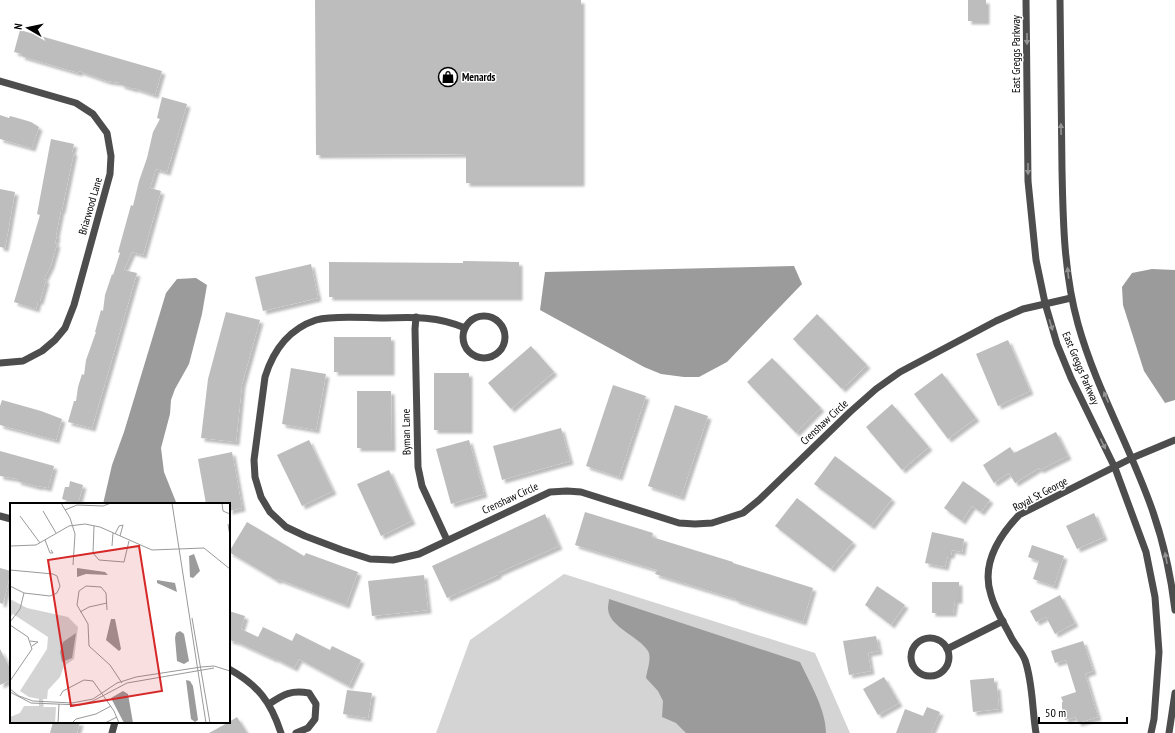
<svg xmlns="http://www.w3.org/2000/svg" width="1175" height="733" font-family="'PT Sans Narrow',sans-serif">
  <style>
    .green { fill: #d4d4d4 }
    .water { fill: #9b9b9b }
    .building { fill: #bdbdbd; filter: url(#shadow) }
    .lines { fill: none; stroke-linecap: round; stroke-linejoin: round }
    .minor { stroke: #4d4d4d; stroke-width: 7 }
    .oneway { fill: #949494 }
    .labels { text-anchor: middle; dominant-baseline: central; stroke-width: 3; stroke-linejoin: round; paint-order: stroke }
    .street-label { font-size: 11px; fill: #000; stroke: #fff }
    .poi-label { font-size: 11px; font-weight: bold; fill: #000; stroke: #fff; text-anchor: start }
    .inset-road { fill: none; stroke: #999; stroke-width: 1 }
    .view { fill: #d62828; fill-opacity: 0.15; stroke: #d62828; stroke-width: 2 }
    .inset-edge { fill: none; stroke: #000; stroke-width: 2 }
  </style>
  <defs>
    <filter id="shadow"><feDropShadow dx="3.5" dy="3.5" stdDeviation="1" flood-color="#0004"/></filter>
  </defs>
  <rect width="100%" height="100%" fill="#fff"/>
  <polygon class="green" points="564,574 815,653 850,733 436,733 470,640"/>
  <g class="water">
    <polygon points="794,266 802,284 727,362 699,377 684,377 661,374 644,367 540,310 545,272"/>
    <polygon points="1152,269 1175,270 1175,400 1165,403 1144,371 1123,305 1122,287 1132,273"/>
    <polygon points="196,278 207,285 202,314 189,364 175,389 171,400 170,414 161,448 164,472 176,502 176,504 103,504 112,465 124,432 166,293 177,279"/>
    <path d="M609 599 800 662C810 683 826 710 826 733H686L676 723 662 717 663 701 658 691 646 678C647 670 652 658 648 651 639 636 608 627 608 608 608 605 609 602 609 599Z"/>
  </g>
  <g class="building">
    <polygon points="315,0 581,0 581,183 466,183 466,154 316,155"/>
    <rect x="968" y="0" width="18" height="21"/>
    <polygon points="20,30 162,71 155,95 134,88 134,89 121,85 121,83 107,81 79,71 79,73 21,56 22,54 14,52"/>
    <polygon points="162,97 187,104 167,172 156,169 150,188 161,191 143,255 132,252 124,270 137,273 92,428 68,422 74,401 76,401 78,387 82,374 84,375 86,360 96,332 95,332 101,310 103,311 105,295 112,274 113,275 120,253 118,252 131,205 133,206 139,181 147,158 153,132 160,119 157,118"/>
    <polygon points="0,115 9,118 10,116 21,119 31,122 39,127 32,148 0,139"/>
    <polygon points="51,139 74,144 72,152 74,152 62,210 61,210 56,235 57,235 55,243 57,244 51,265 44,279 46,280 40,301 38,301 36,309 14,302 40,215 37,214"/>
    <polygon points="0,189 15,192 5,248 0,247"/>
    <polygon points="463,261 519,262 519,297 329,297 329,262 463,263"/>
    <polygon points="311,264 318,298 263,311 255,277"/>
    <polygon points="226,312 260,320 242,384 236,442 201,438 208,379"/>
    <polygon points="817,314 867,365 842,389 793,339"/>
    <rect x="334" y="337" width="57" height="35"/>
    <polygon points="1008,340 1030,391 998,406 976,354"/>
    <polygon points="531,346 554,372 511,409 488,383"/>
    <polygon points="772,358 821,408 796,433 747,382"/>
    <polygon points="291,368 326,374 316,430 282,424"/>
    <rect x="434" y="373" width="35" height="57"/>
    <polygon points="942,373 976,418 948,439 914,394"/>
    <polygon points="613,385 646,396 619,477 586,466"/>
    <polygon points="357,391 391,391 392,448 357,448"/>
    <polygon points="2,400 41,411 62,419 56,440 0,425 0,406"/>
    <polygon points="892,404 929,447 902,470 866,427"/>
    <polygon points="675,405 708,416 681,497 648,486"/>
    <polygon points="561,428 570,461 502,480 493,446"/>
    <polygon points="1056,432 1068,456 1040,470 1039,468 1015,483 1009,473 994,483 983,465 1010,447 1014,453"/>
    <polygon points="309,440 333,491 302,506 277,455"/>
    <polygon points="469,440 484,494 451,504 436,449"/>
    <polygon points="0,451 54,466 48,488 39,486 39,487 17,481 18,479 0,476"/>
    <polygon points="232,452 242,508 229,511 229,504 206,504 198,459"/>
    <polygon points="835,456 892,499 871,526 814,484"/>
    <polygon points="389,470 412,521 381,536 357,484"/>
    <polygon points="70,481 83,485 78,504 62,499 65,487 69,487"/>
    <polygon points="963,481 990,500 981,512 972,506 962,521 944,508"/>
    <polygon points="797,498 853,542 831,569 775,526"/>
    <polygon points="585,512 653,533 652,537 733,562 733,563 813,588 803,622 735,600 736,599 655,574 657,570 575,545"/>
    <polygon points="1094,513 1104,537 1077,549 1066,526"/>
    <polygon points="545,514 559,546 498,573 498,575 447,598 432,566"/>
    <polygon points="247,522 304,556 306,553 358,572 346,605 278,579 278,581 229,552"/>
    <polygon points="932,532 964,539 962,552 952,550 951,555 948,555 945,567 925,563"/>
    <polygon points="1032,545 1064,556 1054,586 1033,579 1039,561 1028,557"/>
    <polygon points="0,568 11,571 3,604 0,603"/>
    <polygon points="424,575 428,610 372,616 368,581"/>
    <polygon points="932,582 959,582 959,600 955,600 953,613 932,613"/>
    <polygon points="877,586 905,605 891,625 865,605"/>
    <polygon points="1060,595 1075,623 1055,634 1046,617 1036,622 1030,611"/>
    <polygon points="229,611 245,616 241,629 258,637 263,627 292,641 296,633 330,650 332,646 361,660 349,686 299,659 294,668 274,658 274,659 237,642 229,640"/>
    <polygon points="876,636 879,651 868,653 871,671 849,675 843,641"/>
    <polygon points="1083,641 1093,671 1085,674 1098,717 1078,723 1076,717 1065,720 1062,708 1062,702 1063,702 1061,697 1076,692 1066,660 1055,663 1051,651"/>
    <polygon points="0,649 11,670 11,680 0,685"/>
    <polygon points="884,677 899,703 878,715 863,689"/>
    <polygon points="994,678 994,686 997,686 999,709 973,712 970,680"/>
    <polygon points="347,690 372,693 368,718 343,714"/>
    <polygon points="927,707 940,712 931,733 896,733 905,709 923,716"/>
    <polygon points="237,717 247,733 209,733 229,722"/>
    <polygon points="53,722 80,722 77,733 50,733"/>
  </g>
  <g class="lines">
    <g class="minor">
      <polyline points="1026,0 1028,181 1036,260 1045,303 1057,344 1071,378 1115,468 1146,552 1155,597 1159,652 1154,719 1151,733"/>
      <path d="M1060 0C1061 57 1061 114 1062 170 1063 222 1064 274 1078 324 1096 389 1131 448 1153 512 1164 544 1171 576 1175 610"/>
      <polyline points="0,81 76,103 93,114 107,133 111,156 110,174 74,305 65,328 55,340 42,351 23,361 0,363"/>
      <circle cx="484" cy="337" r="21"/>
      <polyline points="416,317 415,329 418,467 422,486 447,540"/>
      <path d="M465 328C438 316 413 317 384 318 365 318 334 315 316 320 289 329 273 351 265 377L254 460 255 477 261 497 270 512 286 527 305 536 342 550 370 559 393 560 419 554 550 492 567 491 581 492 679 523 695 524 712 523 743 513 759 500 850 412 876 389 900 372 996 321 1023 309 1071 298"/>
      <polyline points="0,516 11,519"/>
      <circle cx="930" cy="657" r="19"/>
      <polyline points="947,649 1003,621"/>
      <path d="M229 669C258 685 271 702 281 733"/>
      <path d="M269 704C284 694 291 690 309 693L316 704 315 719 308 728 296 733"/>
      <polyline points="112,733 115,722"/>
      <path d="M1036 733C1032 709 1033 683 1025 660 1022 652 1015 645 1011 637 1004 623 995 610 991 595 981 565 999 536 1019 515L1132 458 1175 440"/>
      <polyline points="1169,733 1175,693"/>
    </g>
  </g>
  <defs><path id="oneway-solid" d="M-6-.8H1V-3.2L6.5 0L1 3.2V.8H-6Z"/></defs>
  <g class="oneway">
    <use href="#oneway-solid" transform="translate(1027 39) rotate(90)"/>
    <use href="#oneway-solid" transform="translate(1061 129) rotate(-91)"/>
    <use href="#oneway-solid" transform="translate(1028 169) rotate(90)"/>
    <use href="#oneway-solid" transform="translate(1068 273) rotate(-97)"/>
    <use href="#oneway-solid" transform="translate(1051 325) rotate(73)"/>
    <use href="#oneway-solid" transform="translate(1106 397) rotate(-113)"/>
    <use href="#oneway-solid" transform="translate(1103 444) rotate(64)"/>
    <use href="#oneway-solid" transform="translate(1166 558) rotate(-101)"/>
  </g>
  <defs>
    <symbol id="shop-ring" viewBox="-11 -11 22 22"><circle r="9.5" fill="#fff" stroke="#000" stroke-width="1.5"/><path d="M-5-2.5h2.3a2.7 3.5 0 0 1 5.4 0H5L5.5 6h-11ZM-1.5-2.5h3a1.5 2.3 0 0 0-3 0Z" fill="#000"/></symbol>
  </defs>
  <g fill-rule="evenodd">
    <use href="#shop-ring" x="437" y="66" width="22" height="22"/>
  </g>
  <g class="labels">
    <g class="street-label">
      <text transform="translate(1016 54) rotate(-90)">East Greggs Parkway</text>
      <text transform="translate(90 206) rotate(-74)">Briarwood Lane</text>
      <text transform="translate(1081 368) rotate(67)">East Greggs Parkway</text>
      <text transform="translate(824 422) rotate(-43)">Crenshaw Circle</text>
      <text transform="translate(406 432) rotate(-91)">Byman Lane</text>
      <text transform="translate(1040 494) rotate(-28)">Royal St George</text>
      <text transform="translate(510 498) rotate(-25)">Crenshaw Circle</text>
    </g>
    <g class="poi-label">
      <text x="462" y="77">Menards</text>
    </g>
  </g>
  <g transform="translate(10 503)">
    <rect width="220" height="220" fill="#fff"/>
    <path d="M0 96 17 105 58 114 68 124 64 156 54 163 50 174 38 187 37 196H33L34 207V204H46L45 220H0V214L10 210 14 203H29V196L19 194 10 188 37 146 38 134 3 111 0 114Z" fill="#d4d4d4"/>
    <path d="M184 51 190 68 183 75 180 74 179 53ZM67 65 95 69 98 72 76 71 67 74ZM147 77 165 80 167 89 147 80ZM101 116H105L111 146 109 148 96 137ZM170 128 174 131 179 158 174 161 167 158 165 135 166 130ZM66 130 62 155 52 159 50 149 53 139ZM176 177 180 178 183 183 188 217 185 219 181 216ZM113 188 118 191 123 220H114L101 195Z" fill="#9b9b9b"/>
    <path class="inset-road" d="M51 0 60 15 65 31 63 62M162 0 196 220M212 0 213 8 220 11M55 7 67 2 93 3 101 0M33 8 46 30M10 13 30 40M218 21 220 33M84 23 83 50 89 57 114 59 119 38M105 31 109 23 113 22 110 33M35 37 40 50H43L41 47M0 43 26 42 59 23 75 21 90 24 142 47 194 45 220 66M102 43 103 30M0 67 43 71 47 73 50 83 47 90 40 93 14 90 0 83M97 107 96 90 91 84 76 83 69 88 67 102 78 121 79 143 100 162 112 180M70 109 79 104 97 100M182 115 200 220M0 119 10 106 14 90M0 122 18 134 22 146 0 178M20 138 28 139 22 143M0 186 9 193 23 198 62 200 83 196 107 180 126 174 191 164 204 163 220 168M0 189 21 200 70 202 83 198 117 180 204 165M50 193 53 188 74 177 83 178 104 208 109 220M48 220 49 201M62 220 66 216 86 211 101 203M95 220 107 214"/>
    <path class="view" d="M129 43 152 188 61 203 38 57Z"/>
    <rect width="220" height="220" class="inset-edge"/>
  </g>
  <g transform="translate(28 28) rotate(279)" stroke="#ffffff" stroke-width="3" paint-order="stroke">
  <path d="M0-3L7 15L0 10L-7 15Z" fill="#000000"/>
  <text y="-6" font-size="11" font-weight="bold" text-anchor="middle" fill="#000000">N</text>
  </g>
  <path d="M1039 717v6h88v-6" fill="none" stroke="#000000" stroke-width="2"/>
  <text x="1045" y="717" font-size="12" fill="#000000" stroke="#ffffff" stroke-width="3" paint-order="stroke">50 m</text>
</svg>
